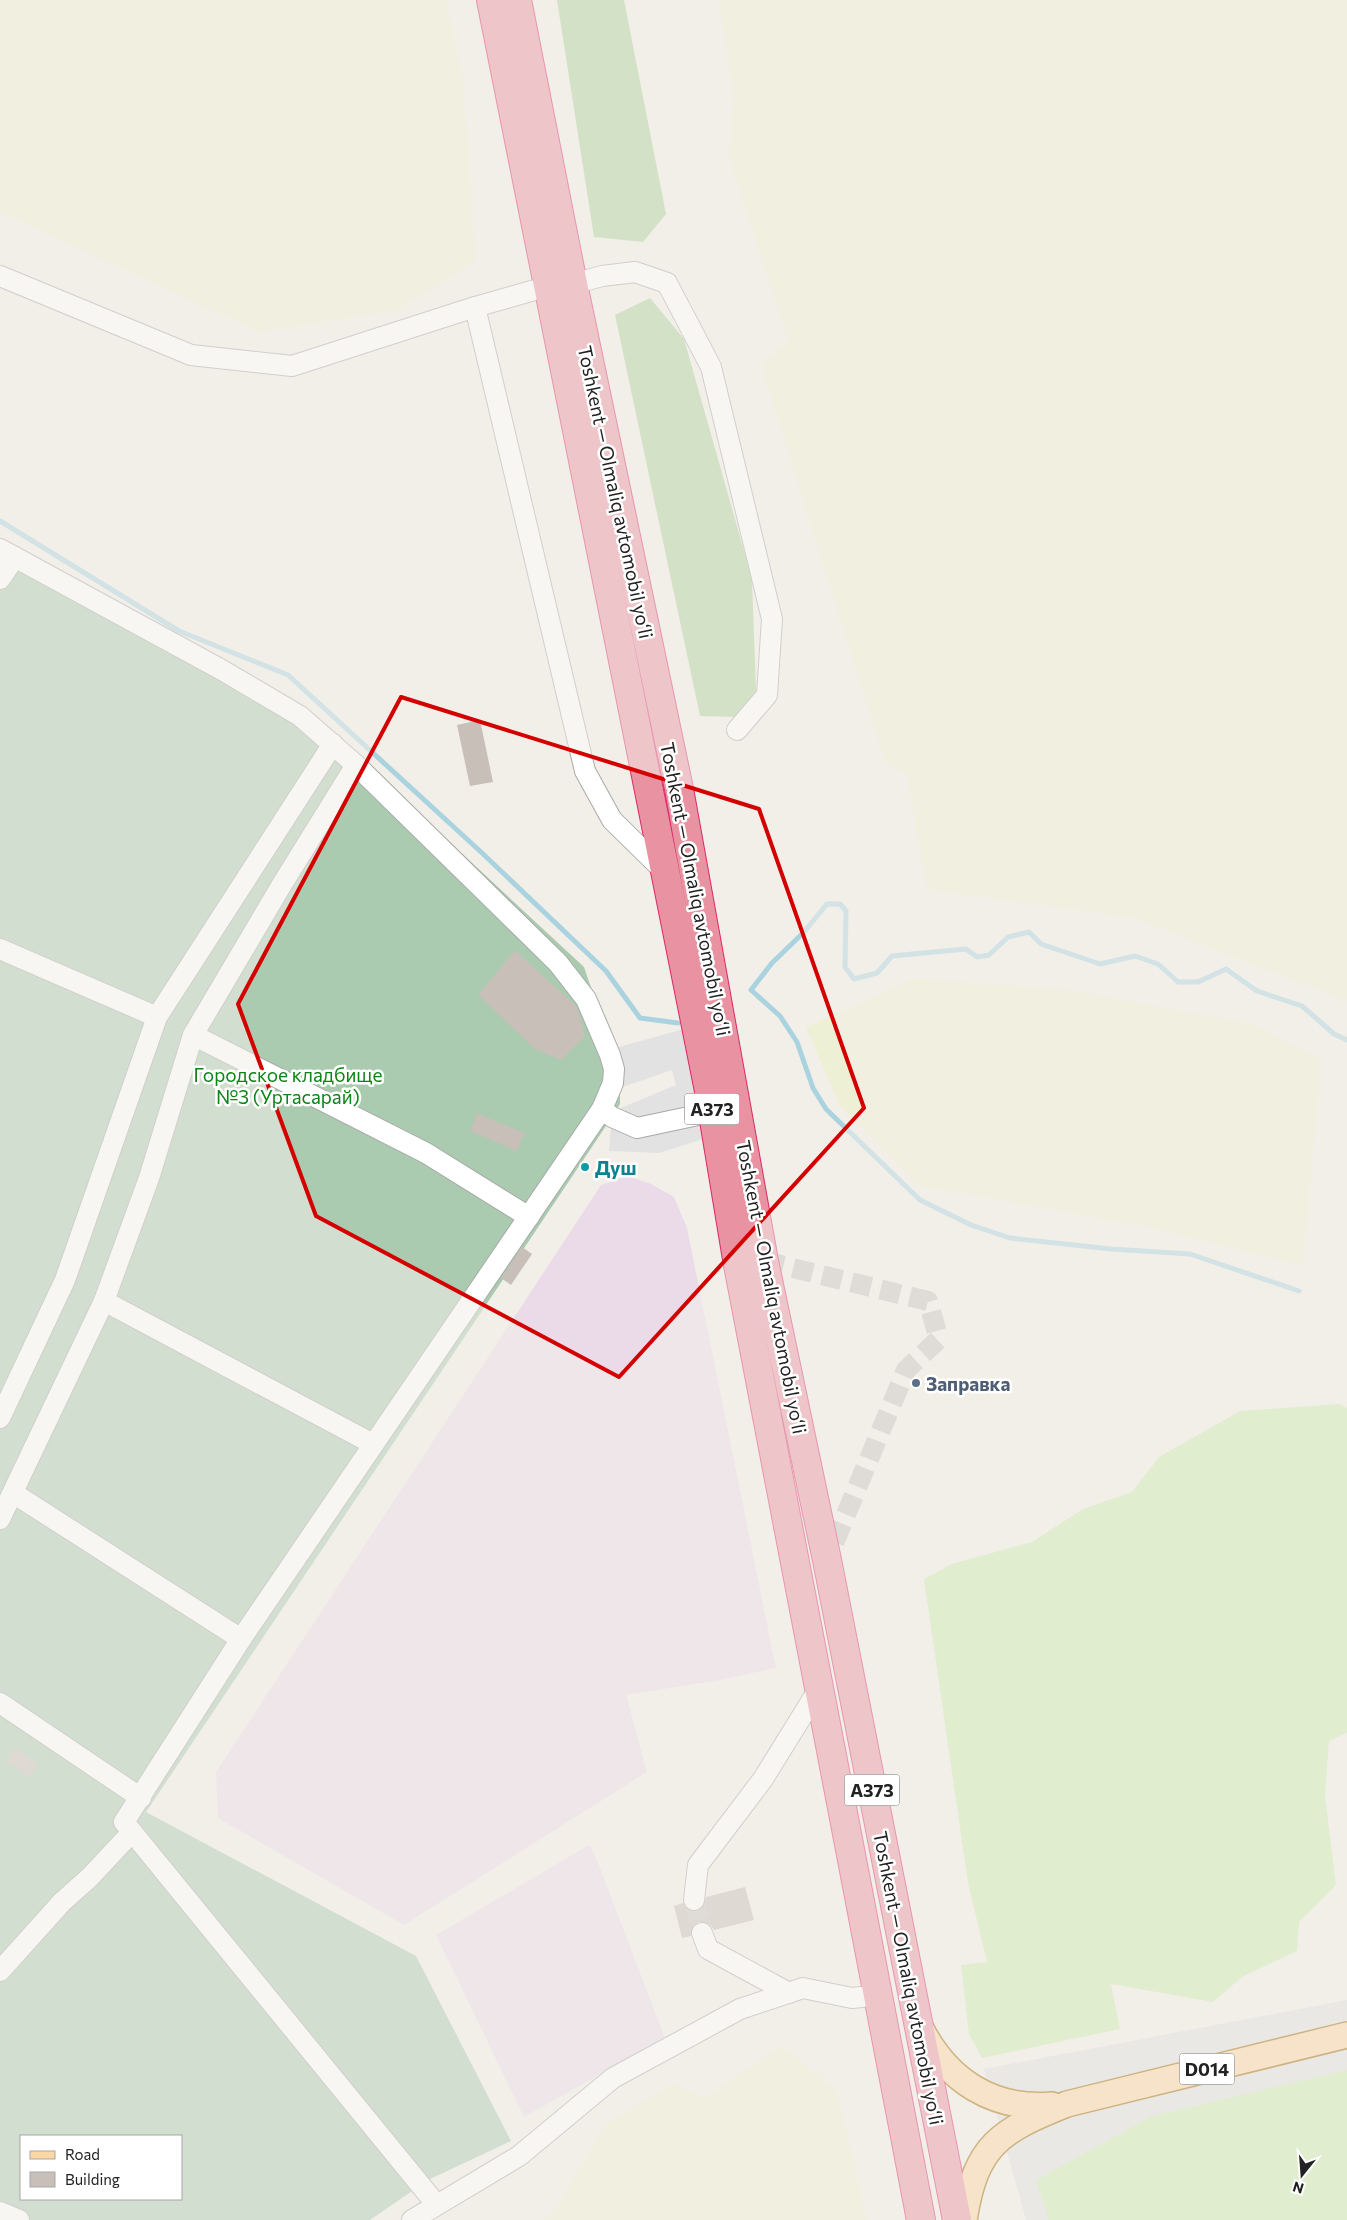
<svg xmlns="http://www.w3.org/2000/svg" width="1347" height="2220" font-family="Commissioner,sans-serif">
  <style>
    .residential { fill: #e0dfdf }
    .industrial { fill: #ebdbe8 }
    .farmland { fill: #eef0d5 }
    .grass { fill: #cdebb0 }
    .forest { fill: #add19e }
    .cemetery { fill: #aacbaf; fill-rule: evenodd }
    .parking { fill: #e2e2e2 }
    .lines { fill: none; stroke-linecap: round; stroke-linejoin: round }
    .stream { stroke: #aad3df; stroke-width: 5 }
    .building { fill: #c7bfb8 }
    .minor-tunnel { stroke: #c8c6c1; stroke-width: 20; stroke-dasharray: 20 10; stroke-linecap: butt }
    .minor-casing { stroke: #a9a9a9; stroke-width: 22 }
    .major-casing { stroke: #a06b00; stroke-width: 28 }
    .highway-casing { stroke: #dc2a67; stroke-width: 30 }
    .minor { stroke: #fff; stroke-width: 20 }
    .major { stroke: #fcd6a4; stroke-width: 25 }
    .highway { stroke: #e892a2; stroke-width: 28 }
    .marked { fill: none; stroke: #d40000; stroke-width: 4; stroke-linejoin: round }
    .culture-dot { fill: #0f9aa8; stroke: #fff; stroke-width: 2 }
    .service-dot { fill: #5c6f8a; stroke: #fff; stroke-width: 2 }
    .labels { text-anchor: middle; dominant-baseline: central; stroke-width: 5; stroke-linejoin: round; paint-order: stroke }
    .shield { fill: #fff; stroke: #646464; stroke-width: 1 }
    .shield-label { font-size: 18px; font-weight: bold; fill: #222 }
    .street-label { font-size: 19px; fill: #222; stroke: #fff }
    .park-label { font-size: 19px; fill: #0c8416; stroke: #fff }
    .culture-label { font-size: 19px; font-weight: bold; fill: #0d838f; stroke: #fff; text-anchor: start }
    .service-label { font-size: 19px; font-weight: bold; fill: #4e5e75; stroke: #fff; text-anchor: start }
  </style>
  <rect width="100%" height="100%" fill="#f2efe9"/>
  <polygon class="residential" points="1347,2000 1347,2220 1026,2220 984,2069"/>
  <g class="industrial">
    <polygon points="627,1176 651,1184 674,1197 687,1228 776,1668 720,1680 626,1695 647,1772 404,1925 218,1818 216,1772 601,1185"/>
    <polygon points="589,1845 595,1855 665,2038 524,2117 436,1935"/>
  </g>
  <g class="farmland">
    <polygon points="0,0 446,0 462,74 476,260 398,310 259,332 0,212"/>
    <polygon points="718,0 1347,0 1347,1001 1135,918 927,889 906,773 885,763 761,365 788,341 729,157 734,96"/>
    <polygon points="917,978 1078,991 1253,1024 1321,1060 1303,1266 1143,1226 918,1185 839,1104 806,1027"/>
    <polygon points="781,2046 837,2091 867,2220 541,2220 551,2216 606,2124 674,2084 706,2098"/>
  </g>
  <g class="grass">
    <polygon points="1339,1404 1347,1408 1347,1733 1329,1741 1325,1796 1336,1885 1299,1922 1297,1951 1242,1977 1213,2002 1111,1984 1120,2029 982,2058 969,2034 961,1965 987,1962 968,1883 924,1579 952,1564 1032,1542 1083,1509 1132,1492 1159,1457 1240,1411"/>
    <polygon points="1347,2070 1347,2220 1049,2220 1036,2180 1152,2116"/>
  </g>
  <g class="forest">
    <polygon points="557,0 624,0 666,214 643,242 594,237"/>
    <polygon points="650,298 684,339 752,579 756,691 737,717 700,716 615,315"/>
  </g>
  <path class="cemetery" d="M0 539 316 718 584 967 612 1049 620 1088V1104L612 1117 146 1812 416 1956 511 2141 428 2180 370 2220H0ZM21 2136H181V2199H21Z"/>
  <polygon class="parking" points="684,1029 703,1139 659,1153 609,1151 611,1123 621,1108 676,1085 672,1070 620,1088 612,1049"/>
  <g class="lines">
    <g class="stream">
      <polyline points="0,521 179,631 288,675 481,852 606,971 640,1018 678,1023"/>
      <polyline points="1299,1291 1190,1254 1111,1249 1010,1238 971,1225 920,1200 826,1109 813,1088 797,1042 780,1016 751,990 772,963 804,932 827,904 840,904 846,911 845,967 854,979 877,973 892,956 966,949 977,957 989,955 1008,937 1029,932 1041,944 1100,964 1135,956 1158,964 1178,982 1198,982 1226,969 1257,991 1302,1006 1334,1034 1347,1040"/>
    </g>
  </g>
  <g class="building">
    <polygon points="480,720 493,782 470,786 457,725"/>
    <polygon points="515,950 576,1006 579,1013 585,1036 561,1060 535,1049 478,995"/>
    <polygon points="477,1113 524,1133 517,1151 470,1131"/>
    <polygon points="522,1247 532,1254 511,1285 501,1278"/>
    <polygon points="15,1748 38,1764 29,1777 6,1761"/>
    <polygon points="745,1887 754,1920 714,1930 709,1924 698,1922 693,1926 691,1936 682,1938 674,1906 683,1903 687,1910 698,1911 704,1907 706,1897"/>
  </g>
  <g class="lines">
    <g class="minor-tunnel">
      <polyline points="764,1261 928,1301 939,1339 906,1370 827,1560"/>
      <polyline points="694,1900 702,1933"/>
    </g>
    <defs>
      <g id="minor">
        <polyline points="0,276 191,355 292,366 475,307 549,286"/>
        <polyline points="573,284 602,276 635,272 667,283 711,367 772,619 767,695 737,730"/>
        <polyline points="475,307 585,771 612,820 665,872"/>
        <polyline points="0,549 222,670 300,716 356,765 558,963 586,999 610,1055 614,1069 613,1083 602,1109 241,1639 124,1822 436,2204"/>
        <polyline points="0,579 15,557"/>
        <polyline points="0,949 157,1017"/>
        <polyline points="193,1035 426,1153 529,1217"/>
        <polyline points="602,1109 612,1117 637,1128 712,1112"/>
        <polyline points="104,1301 373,1444"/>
        <polyline points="0,1418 65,1280 157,1017 333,744"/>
        <polyline points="13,1493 241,1639"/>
        <polyline points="0,1519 104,1301 149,1178 193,1035 281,886 356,765"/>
        <polyline points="0,1703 141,1798"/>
        <polyline points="694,1900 698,1865 763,1779 820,1687"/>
        <polyline points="702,1933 708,1949 789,1993"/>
        <polyline points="0,1971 62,1902 90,1877 132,1832"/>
        <polyline points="0,2212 19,2220"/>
        <polyline points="412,2220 519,2156 613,2078 740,2009 803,1988 852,1998 880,1995"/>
      </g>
      <g id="major">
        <path d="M921 2029C948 2081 993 2110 1052 2105"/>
        <path d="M964 2220C976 2144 1000 2131 1067 2104L1347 2035"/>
      </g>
      <g id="highway">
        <polyline points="491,0 710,1096 738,1265 921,2220"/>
        <polyline points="517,0 573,284 679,789 764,1261 827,1560 957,2220"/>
      </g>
    </defs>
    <use href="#minor" class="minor-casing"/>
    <use href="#major" class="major-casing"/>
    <use href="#highway" class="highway-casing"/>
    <use href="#minor" class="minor"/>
    <use href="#major" class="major"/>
    <use href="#highway" class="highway"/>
  </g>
  <path d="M0 0H1347V2220H0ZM401 697 759 809 864 1108 619 1377 316 1216 238 1004Z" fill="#f2efe9" fill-opacity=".55" fill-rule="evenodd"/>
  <path class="marked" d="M401 697 759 809 864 1108 619 1377 316 1216 238 1004Z"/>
  <circle class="culture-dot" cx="585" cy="1167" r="5"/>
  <circle class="service-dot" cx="916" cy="1383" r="5"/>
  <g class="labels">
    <g class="shield">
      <rect x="684.5" y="1093.5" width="55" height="31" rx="4"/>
      <rect x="844.5" y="1774.5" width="55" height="31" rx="4"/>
      <rect x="1179.5" y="2053.5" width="55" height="31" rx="4"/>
    </g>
    <g class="shield-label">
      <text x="712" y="1109">A373</text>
      <text x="872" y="1790">A373</text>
      <text x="1207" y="2069">D014</text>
    </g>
    <g class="street-label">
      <text transform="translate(616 492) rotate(78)">Toshkent — Olmaliq avtomobil yo‘li</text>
      <text transform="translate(696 889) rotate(79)">Toshkent — Olmaliq avtomobil yo‘li</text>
      <text transform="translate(772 1287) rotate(79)">Toshkent — Olmaliq avtomobil yo‘li</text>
      <text transform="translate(909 1978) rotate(79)">Toshkent — Olmaliq avtomobil yo‘li</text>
    </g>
    <g class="park-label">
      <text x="288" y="1074">Городское кладбище<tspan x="288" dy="22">№3 (Уртасарай)</tspan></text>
    </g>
    <g class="culture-label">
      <text x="595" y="1167">Душ</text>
    </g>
    <g class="service-label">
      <text x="926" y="1383">Заправка</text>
    </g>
  </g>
  <rect x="20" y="2135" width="162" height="65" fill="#ffffff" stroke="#a7a7a7"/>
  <rect x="30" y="2151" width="25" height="8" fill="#fcd6a4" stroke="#a7a7a7"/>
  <text x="65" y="2160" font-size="15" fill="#222222">Road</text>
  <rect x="30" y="2172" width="25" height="15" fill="#c7bfb8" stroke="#a7a7a7"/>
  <text x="65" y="2185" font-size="15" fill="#222222">Building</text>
  <g transform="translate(1302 2175) rotate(197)" stroke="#ffffff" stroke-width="4" paint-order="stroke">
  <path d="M0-4L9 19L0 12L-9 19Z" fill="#222222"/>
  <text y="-8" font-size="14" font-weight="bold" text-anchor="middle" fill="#222222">N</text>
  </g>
</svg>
